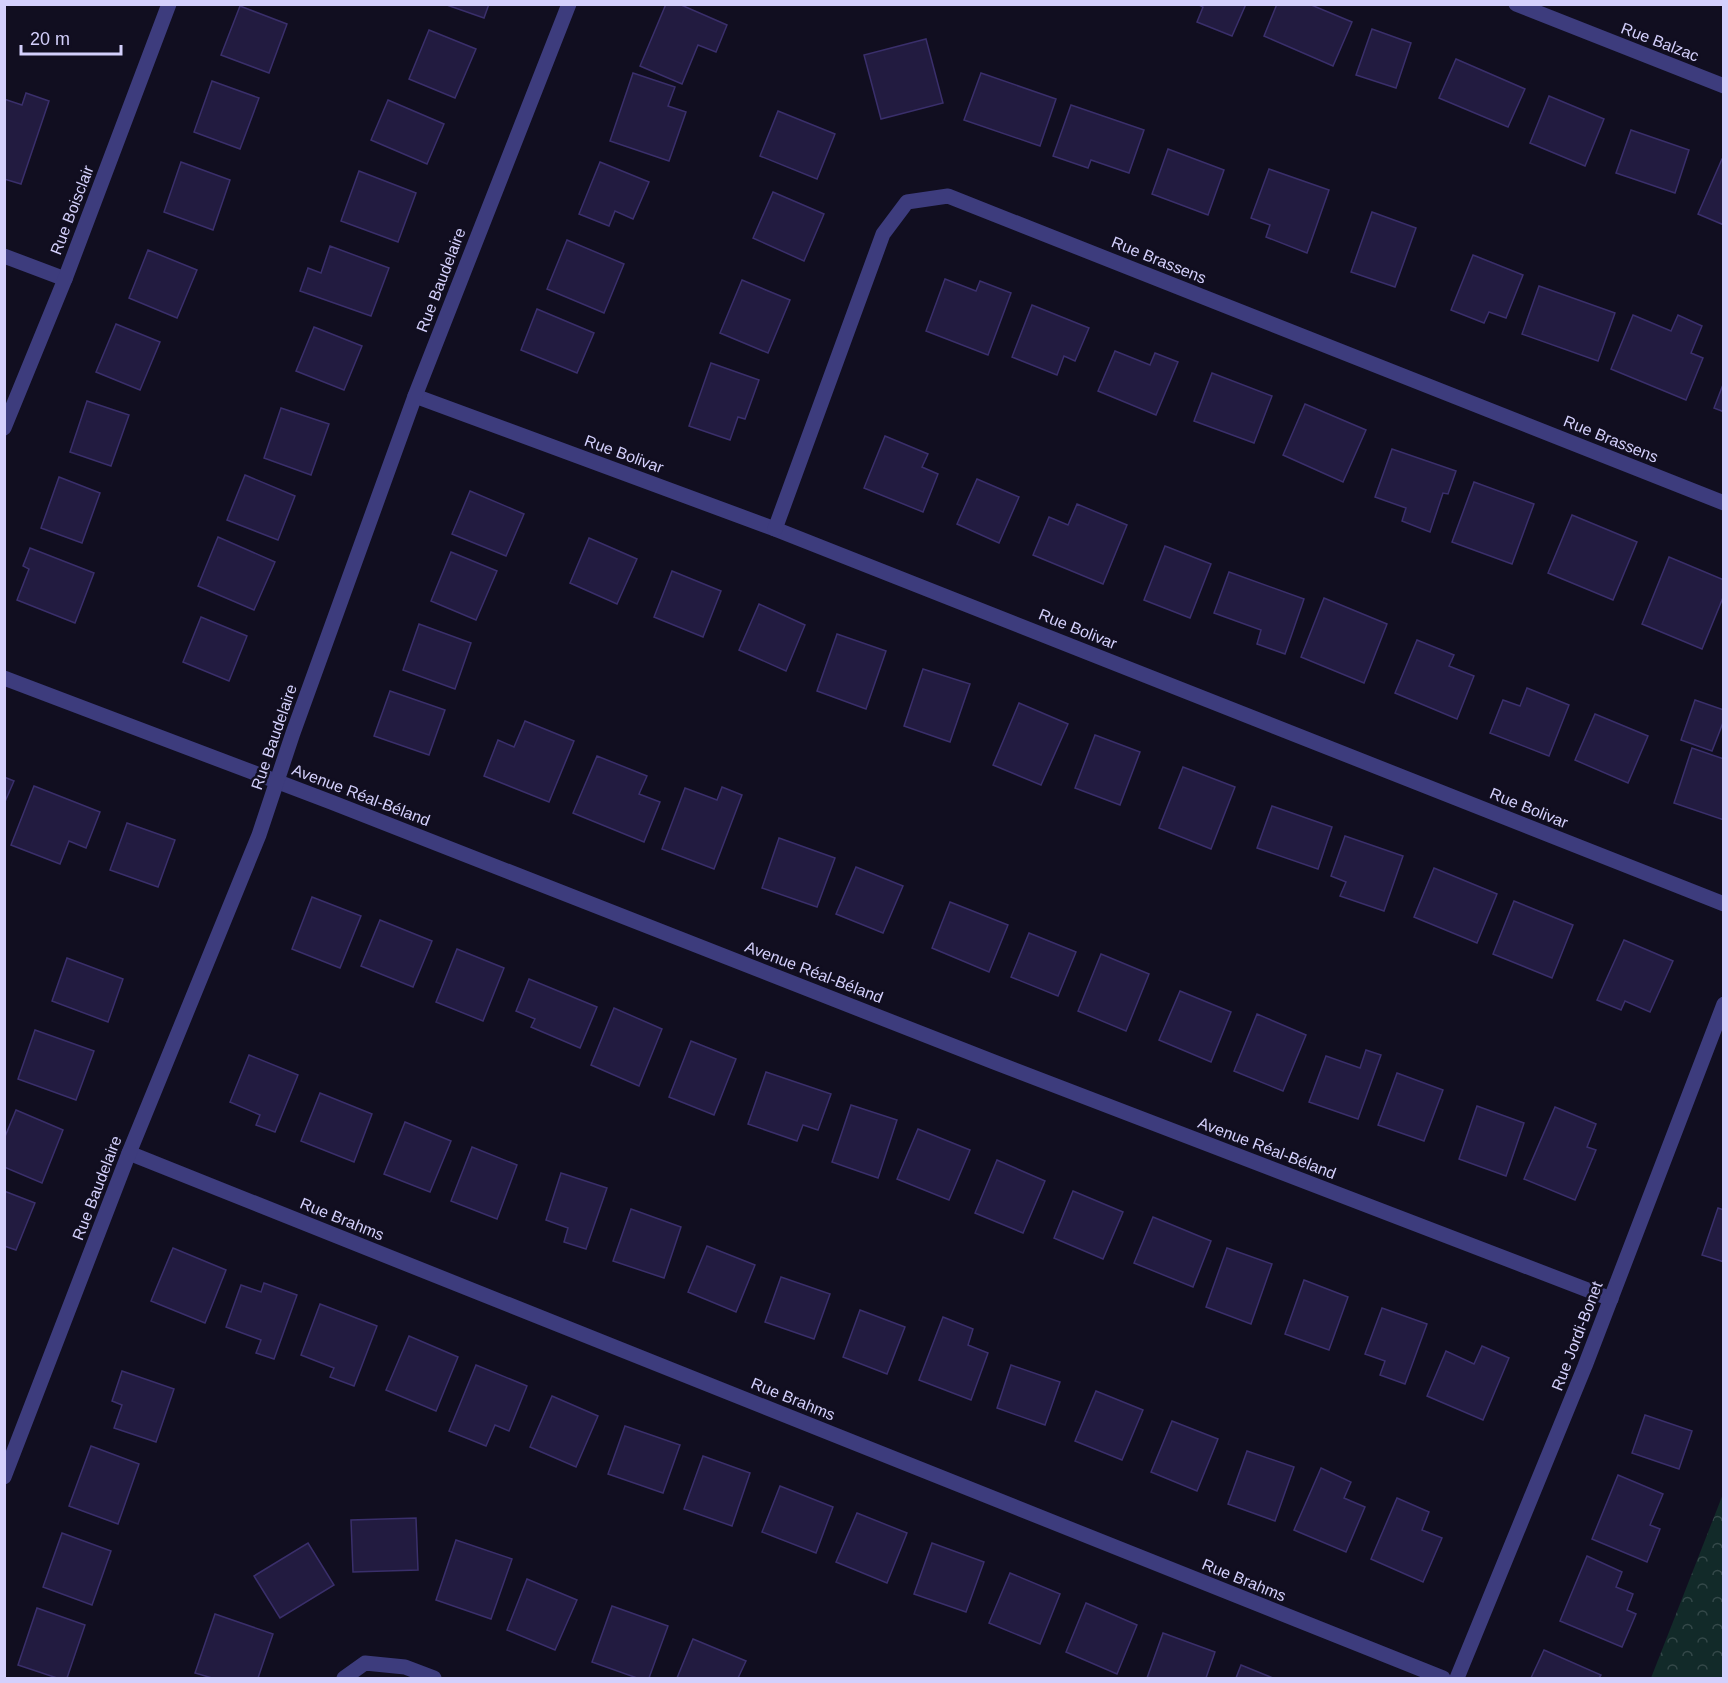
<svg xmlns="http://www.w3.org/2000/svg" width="1728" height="1683" font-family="Arial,sans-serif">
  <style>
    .forest { fill: url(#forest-crowns) }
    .building { fill: #221b40; stroke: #3a2f6b; stroke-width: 1.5 }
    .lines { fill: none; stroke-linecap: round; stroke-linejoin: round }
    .street { stroke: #3d3c7d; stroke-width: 15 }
    .labels { text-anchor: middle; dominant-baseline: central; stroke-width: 5; stroke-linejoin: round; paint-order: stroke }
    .street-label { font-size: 16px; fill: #d4d0fc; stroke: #110e20 }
  </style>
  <defs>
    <pattern id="forest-crowns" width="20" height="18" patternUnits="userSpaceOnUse" patternTransform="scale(1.5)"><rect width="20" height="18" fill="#122a29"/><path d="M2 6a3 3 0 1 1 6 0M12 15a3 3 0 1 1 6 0" fill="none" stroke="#344849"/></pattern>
  </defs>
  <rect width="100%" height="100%" fill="#110e20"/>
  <polygon class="forest" points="1723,1494 1723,1678 1651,1678"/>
  <g class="building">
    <polygon points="444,4 489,4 484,18"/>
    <polygon points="666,4 679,4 727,25 716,52 698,45 682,84 640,66"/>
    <polygon points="1197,4 1246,4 1232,36 1197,22 1203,7"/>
    <polygon points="1277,4 1309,4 1352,22 1333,66 1264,36"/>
    <polygon points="240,6 287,24 269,73 221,55"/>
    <polygon points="1372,29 1411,43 1396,88 1356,75"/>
    <polygon points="429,30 476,49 455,98 409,79"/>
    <polygon points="926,39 943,103 881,119 864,55"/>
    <polygon points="1456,59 1525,89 1508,127 1439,98"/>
    <polygon points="633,73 675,87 668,106 686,112 669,161 610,141"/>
    <polygon points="981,73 1056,99 1040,146 964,120"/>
    <polygon points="212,81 259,98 240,149 194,132"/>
    <polygon points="26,93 49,101 21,184 4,179 4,99 22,105"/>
    <polygon points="1549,96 1604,119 1585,166 1530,143"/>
    <polygon points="388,100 444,124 427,164 371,140"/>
    <polygon points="1071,105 1144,130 1129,173 1091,160 1088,168 1053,156"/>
    <polygon points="778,111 835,134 817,179 760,156"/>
    <polygon points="1631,130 1689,150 1675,193 1616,173"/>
    <polygon points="1168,149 1224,170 1208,215 1152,194"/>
    <polygon points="1722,159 1724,159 1724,225 1698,214"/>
    <polygon points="181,162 230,180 213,230 164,212"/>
    <polygon points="600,162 649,182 633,219 615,211 609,226 579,214"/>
    <polygon points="1269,169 1329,190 1307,253 1266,237 1270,225 1251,218"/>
    <polygon points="359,171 416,193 398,242 341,221"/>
    <polygon points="773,192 824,214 804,261 753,238"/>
    <polygon points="1372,212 1416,228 1395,287 1351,272"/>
    <polygon points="567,240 624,264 604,313 547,289"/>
    <polygon points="330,246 389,268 371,316 300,291 308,268 321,273"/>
    <polygon points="148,250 197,270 177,318 129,298"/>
    <polygon points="1473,255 1523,275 1506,318 1489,312 1484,323 1451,310"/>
    <polygon points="945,279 976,291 980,281 1011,293 988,355 926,331"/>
    <polygon points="742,280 790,300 768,353 720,333"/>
    <polygon points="1539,286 1615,313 1598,361 1522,334"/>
    <polygon points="1032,305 1089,328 1075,361 1064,356 1057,375 1012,357"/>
    <polygon points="537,309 594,333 577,373 521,350"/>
    <polygon points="1633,315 1671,331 1678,315 1702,326 1691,353 1703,358 1686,400 1611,369"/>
    <polygon points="116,324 160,342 140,390 96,372"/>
    <polygon points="314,327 362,346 344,390 296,371"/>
    <polygon points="1115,351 1150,365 1155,353 1178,362 1156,415 1098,391"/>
    <polygon points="711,363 759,380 745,419 738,417 730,440 689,426"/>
    <polygon points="1212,373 1272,396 1254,443 1194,421"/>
    <polygon points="1724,382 1724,412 1714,408"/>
    <polygon points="87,401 129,415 111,466 70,452"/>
    <polygon points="1305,404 1366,430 1343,482 1283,455"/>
    <polygon points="281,408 329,424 311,475 264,458"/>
    <polygon points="885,436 928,454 922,467 938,474 923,512 864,488"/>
    <polygon points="1392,449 1456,471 1448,494 1443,493 1430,532 1402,521 1406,508 1375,497"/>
    <polygon points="245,475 295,496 278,540 227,520"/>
    <polygon points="59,477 100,493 82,543 41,528"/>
    <polygon points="977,479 1019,497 999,543 957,524"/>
    <polygon points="1474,482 1534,504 1512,564 1452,542"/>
    <polygon points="470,491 524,514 506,556 452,534"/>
    <polygon points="1077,504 1127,525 1103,584 1033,555 1049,517 1068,525"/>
    <polygon points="1572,515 1637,542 1613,600 1548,573"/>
    <polygon points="218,537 275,562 254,610 198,586"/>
    <polygon points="589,538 637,559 617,604 570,583"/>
    <polygon points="1165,546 1211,564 1190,618 1144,600"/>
    <polygon points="30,548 94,573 75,623 17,600 29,569 23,566"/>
    <polygon points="451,552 497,571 476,620 431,601"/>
    <polygon points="1669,557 1724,580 1724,595 1702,649 1642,624"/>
    <polygon points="672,571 721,591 703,637 654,617"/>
    <polygon points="1229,572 1304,599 1285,654 1257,644 1261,630 1214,613"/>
    <polygon points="1324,598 1387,624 1364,683 1301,657"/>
    <polygon points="759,604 805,625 786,671 739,650"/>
    <polygon points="201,617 247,636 229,681 183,662"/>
    <polygon points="419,624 471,643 455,689 403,670"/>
    <polygon points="837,634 886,651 866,709 817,691"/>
    <polygon points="1417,640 1454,655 1449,666 1474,676 1457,719 1395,693"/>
    <polygon points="923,669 970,684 950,742 904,726"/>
    <polygon points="1527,688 1569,705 1549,756 1490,733 1503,700 1520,706"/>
    <polygon points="390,691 445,710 429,755 374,736"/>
    <polygon points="1695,700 1724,710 1724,720 1712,751 1681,740"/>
    <polygon points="1019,703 1068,724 1041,785 993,765"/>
    <polygon points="1595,714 1648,736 1628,783 1575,760"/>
    <polygon points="525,721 574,741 549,802 484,776 498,740 514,747"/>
    <polygon points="1095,735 1140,752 1120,805 1075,788"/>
    <polygon points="1692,748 1724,759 1724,820 1674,803"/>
    <polygon points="597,756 647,776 639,794 660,802 644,842 573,813"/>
    <polygon points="1183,767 1235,787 1211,849 1159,828"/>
    <polygon points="4,777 14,781 4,804"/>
    <polygon points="34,786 100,812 86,848 69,841 60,864 11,845"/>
    <polygon points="722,787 742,795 714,869 662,849 685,788 717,800"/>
    <polygon points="1272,806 1332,827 1318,869 1257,848"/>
    <polygon points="127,823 175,840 158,887 110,870"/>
    <polygon points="1345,836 1403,856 1384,911 1340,896 1346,882 1331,876"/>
    <polygon points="779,838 835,858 817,907 762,888"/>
    <polygon points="856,867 903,886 883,933 836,914"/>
    <polygon points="1434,868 1497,894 1477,943 1414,917"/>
    <polygon points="312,897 361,916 340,968 292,949"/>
    <polygon points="1514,901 1573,925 1552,978 1493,954"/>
    <polygon points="950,902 1008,925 989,972 932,948"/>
    <polygon points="380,920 432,941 413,987 361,966"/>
    <polygon points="1029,933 1076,952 1058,996 1011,977"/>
    <polygon points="1624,940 1673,961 1650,1012 1625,1001 1621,1010 1597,1000"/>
    <polygon points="457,949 504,968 483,1021 436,1002"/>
    <polygon points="1101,954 1149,974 1126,1031 1078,1011"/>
    <polygon points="67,958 123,979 108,1022 52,1001"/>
    <polygon points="529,979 597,1007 580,1048 531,1027 535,1019 516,1011"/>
    <polygon points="1180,991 1231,1012 1211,1062 1159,1040"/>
    <polygon points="614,1008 662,1029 639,1086 591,1065"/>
    <polygon points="1257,1014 1306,1035 1283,1091 1234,1071"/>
    <polygon points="35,1030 94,1051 76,1100 18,1079"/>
    <polygon points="691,1041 736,1059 714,1115 669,1097"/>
    <polygon points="1366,1050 1381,1055 1358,1119 1309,1102 1326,1056 1360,1068"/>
    <polygon points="249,1055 298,1075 275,1132 256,1125 260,1115 230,1102"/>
    <polygon points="766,1072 831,1094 818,1130 803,1125 797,1141 748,1124"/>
    <polygon points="1397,1073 1443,1090 1424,1141 1378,1125"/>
    <polygon points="320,1093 372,1114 354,1162 301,1141"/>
    <polygon points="851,1105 897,1120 878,1178 832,1162"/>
    <polygon points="1477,1106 1524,1123 1506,1176 1459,1159"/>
    <polygon points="1555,1107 1596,1124 1587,1147 1596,1150 1575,1200 1524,1179"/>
    <polygon points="16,1110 63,1130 42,1183 4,1167 4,1139"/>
    <polygon points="405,1122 451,1141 430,1192 384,1174"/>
    <polygon points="918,1129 970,1150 949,1200 897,1179"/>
    <polygon points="472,1147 517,1165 497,1219 451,1201"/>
    <polygon points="997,1160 1045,1181 1023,1233 975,1213"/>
    <polygon points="561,1173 607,1188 586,1249 564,1242 568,1228 546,1220"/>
    <polygon points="4,1191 35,1203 16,1250 4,1246"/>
    <polygon points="1073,1191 1123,1212 1103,1259 1054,1238"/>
    <polygon points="1718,1208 1724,1210 1724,1262 1702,1255"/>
    <polygon points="631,1209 681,1227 664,1278 613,1261"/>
    <polygon points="1153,1217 1211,1241 1193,1287 1134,1263"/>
    <polygon points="707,1246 755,1265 736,1312 688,1292"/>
    <polygon points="173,1248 226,1270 205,1323 151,1301"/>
    <polygon points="1227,1248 1272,1264 1251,1324 1206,1307"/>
    <polygon points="781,1277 830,1294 814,1339 765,1322"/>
    <polygon points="1304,1280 1348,1297 1329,1350 1285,1334"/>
    <polygon points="264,1283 297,1295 274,1359 256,1353 261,1340 226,1327 241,1285 261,1292"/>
    <polygon points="320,1304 377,1326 354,1386 330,1377 334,1368 301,1355"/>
    <polygon points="1382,1308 1427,1324 1405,1384 1380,1375 1385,1361 1365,1354"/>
    <polygon points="860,1310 905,1327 887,1374 843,1357"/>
    <polygon points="943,1317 973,1329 968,1345 988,1353 971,1400 919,1380"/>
    <polygon points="409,1336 458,1357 436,1411 386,1390"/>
    <polygon points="1482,1346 1509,1358 1483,1420 1427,1396 1446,1351 1474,1364"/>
    <polygon points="476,1365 527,1386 509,1431 495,1425 486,1446 449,1431"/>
    <polygon points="1011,1365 1060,1382 1045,1425 997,1408"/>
    <polygon points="122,1371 174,1389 156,1442 114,1428 122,1405 112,1401"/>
    <polygon points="1096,1391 1143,1410 1122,1460 1075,1441"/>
    <polygon points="552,1396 598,1416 576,1467 530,1447"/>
    <polygon points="1645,1415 1692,1431 1679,1469 1632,1453"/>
    <polygon points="1172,1421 1218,1439 1197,1491 1151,1472"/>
    <polygon points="625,1426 680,1445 663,1493 608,1474"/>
    <polygon points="91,1446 139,1464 118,1524 69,1506"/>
    <polygon points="1247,1451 1294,1467 1275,1521 1228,1504"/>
    <polygon points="703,1456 750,1473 732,1526 684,1509"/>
    <polygon points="1321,1468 1351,1482 1344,1498 1365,1507 1346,1552 1294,1530"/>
    <polygon points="1618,1475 1663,1494 1650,1525 1660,1529 1647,1562 1592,1539"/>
    <polygon points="780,1486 833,1507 816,1553 762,1532"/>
    <polygon points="1397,1498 1429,1512 1422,1530 1442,1538 1423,1582 1371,1559"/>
    <polygon points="857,1513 907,1533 887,1583 836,1562"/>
    <polygon points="416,1518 418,1570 353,1572 351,1520"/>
    <polygon points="62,1533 111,1551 92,1605 43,1587"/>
    <polygon points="456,1540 512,1559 491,1619 436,1600"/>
    <polygon points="308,1543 334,1585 280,1618 254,1576"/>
    <polygon points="932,1543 984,1562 966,1612 914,1594"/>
    <polygon points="1587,1556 1622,1572 1616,1587 1633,1594 1627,1610 1636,1614 1622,1647 1560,1621"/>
    <polygon points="1010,1573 1060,1594 1040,1644 989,1623"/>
    <polygon points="527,1579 577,1600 555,1650 507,1630"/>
    <polygon points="1086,1603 1137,1625 1117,1674 1066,1652"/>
    <polygon points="612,1606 668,1626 649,1678 637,1678 592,1662"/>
    <polygon points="37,1608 85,1625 67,1678 57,1678 18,1665"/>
    <polygon points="215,1614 273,1634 258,1678 212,1678 195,1673"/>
    <polygon points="1163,1633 1215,1652 1206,1678 1147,1678"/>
    <polygon points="693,1639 746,1661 738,1678 677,1678"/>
    <polygon points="1544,1650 1601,1675 1599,1678 1531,1678"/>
    <polygon points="1241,1665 1273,1678 1236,1678"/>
  </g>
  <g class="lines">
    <g class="street">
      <polyline points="1516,4 1724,86"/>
      <polyline points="4,256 65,279"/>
      <polyline points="415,396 775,529 1724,904"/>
      <polyline points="4,428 65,279 169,4"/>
      <polyline points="775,529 883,234 907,202 948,196 1724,503"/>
      <polyline points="4,678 331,802 994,1062 1611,1299"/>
      <polyline points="129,1153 1443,1678"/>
      <polyline points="4,1477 129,1153 259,835 293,733 415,396 569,4"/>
      <polyline points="344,1678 365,1663 405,1667 434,1678"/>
      <polyline points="1457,1678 1585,1366 1724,1004"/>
    </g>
  </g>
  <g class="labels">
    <g class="street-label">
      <text transform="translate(1660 42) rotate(21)">Rue Balzac</text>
      <text transform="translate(72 210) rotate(-69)">Rue Boisclair</text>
      <text transform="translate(1159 260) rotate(22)">Rue Brassens</text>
      <text transform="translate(441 280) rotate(-69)">Rue Baudelaire</text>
      <text transform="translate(1611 439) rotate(22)">Rue Brassens</text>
      <text transform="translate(624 454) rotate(20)">Rue Bolivar</text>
      <text transform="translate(1078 629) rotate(22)">Rue Bolivar</text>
      <text transform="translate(274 737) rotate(-71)">Rue Baudelaire</text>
      <text transform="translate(361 795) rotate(21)">Avenue Réal-Béland</text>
      <text transform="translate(1529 808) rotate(22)">Rue Bolivar</text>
      <text transform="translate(814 972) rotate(21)">Avenue Réal-Béland</text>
      <text transform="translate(1267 1148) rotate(21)">Avenue Réal-Béland</text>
      <text transform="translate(97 1188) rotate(-69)">Rue Baudelaire</text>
      <text transform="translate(342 1219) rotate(22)">Rue Brahms</text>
      <text transform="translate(1577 1336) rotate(-69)">Rue Jordi-Bonet</text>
      <text transform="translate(793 1399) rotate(22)">Rue Brahms</text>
      <text transform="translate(1244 1580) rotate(22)">Rue Brahms</text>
    </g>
  </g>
  <rect width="1728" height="1683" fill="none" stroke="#d4d0fc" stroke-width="12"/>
  <path d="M21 45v9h100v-9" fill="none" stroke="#d4d0fc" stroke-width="3"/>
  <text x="30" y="45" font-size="18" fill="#d4d0fc" stroke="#110e20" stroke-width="4.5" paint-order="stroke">20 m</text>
</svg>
